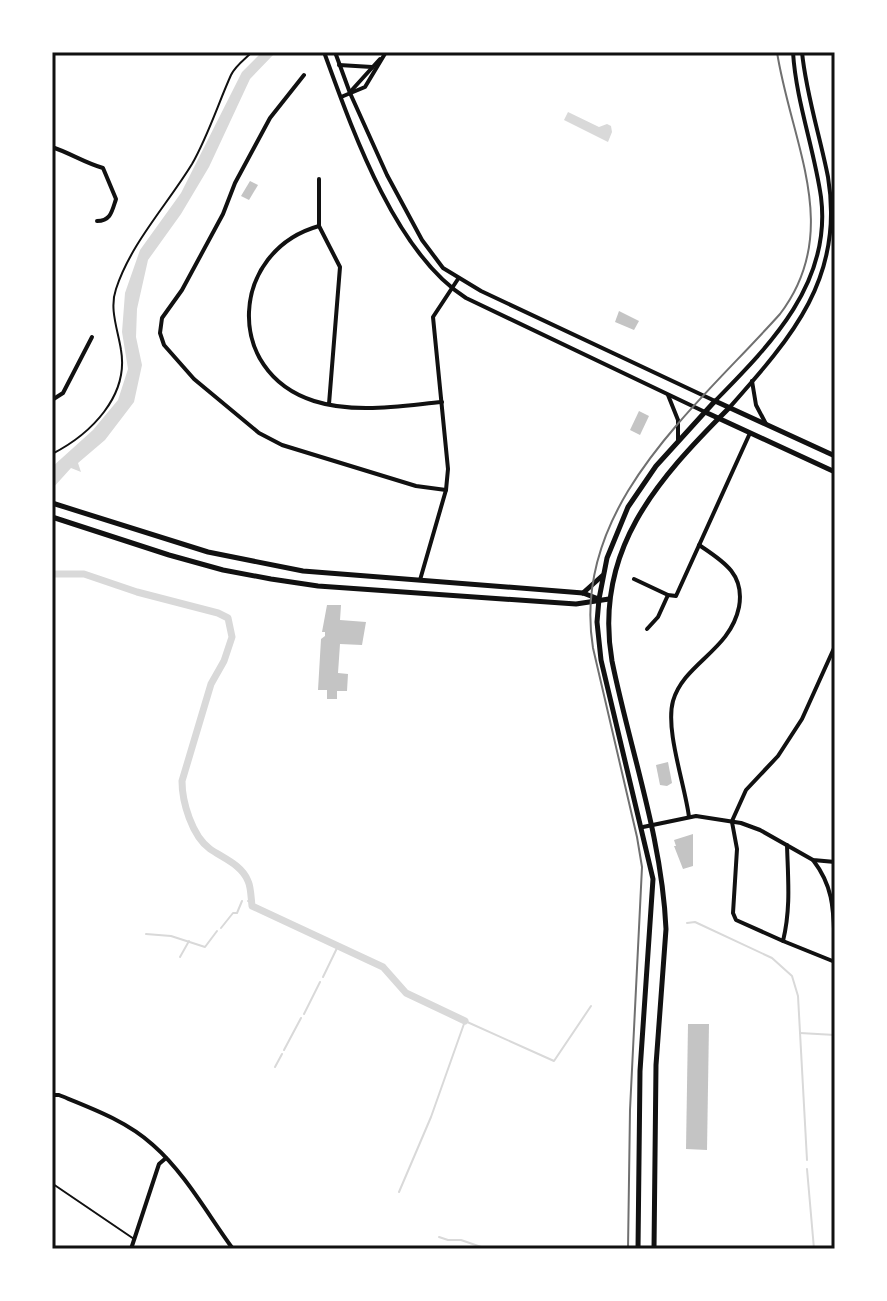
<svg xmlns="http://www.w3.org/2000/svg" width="887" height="1301" font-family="'DM Sans',sans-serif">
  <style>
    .water { fill: #d9d9d9 }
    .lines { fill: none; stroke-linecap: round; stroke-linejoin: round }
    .stream { stroke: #d9d9d9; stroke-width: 2 }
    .canal { stroke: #d9d9d9; stroke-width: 7 }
    .building { fill: #c4c4c4 }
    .path { stroke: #111; stroke-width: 2 }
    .service { stroke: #111; stroke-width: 2 }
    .minor { stroke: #111; stroke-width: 4 }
    .tertiary { stroke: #111; stroke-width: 4 }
    .secondary { stroke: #111; stroke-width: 5 }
    .tram { stroke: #707070; stroke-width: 2 }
    .neatline { fill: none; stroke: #111; stroke-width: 3 }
  </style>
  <rect width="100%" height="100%" fill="#fff"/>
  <g class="water">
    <polygon points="262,52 276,52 250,79 209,167 181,214 148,260 137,309 136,337 142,365 134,402 105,440 78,463 81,472 71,468 52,489 52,467 93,430 118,400 128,369 122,332 125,293 140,250 181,193 242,72"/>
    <polygon points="568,112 599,127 607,124 611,126 612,132 608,142 564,120"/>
  </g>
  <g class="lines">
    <g class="stream">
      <polyline points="248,901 251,901"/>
      <polyline points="687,923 695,922 772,958 792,976 798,996 807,1160"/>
      <polyline points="221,928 233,913 237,913 242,901"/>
      <polyline points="146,934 171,936 205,947 217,931"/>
      <polyline points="180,957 189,941"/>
      <polyline points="323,977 338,946"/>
      <polyline points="304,1014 320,982"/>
      <polyline points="800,1033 835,1035"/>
      <polyline points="284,1050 301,1018"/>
      <polyline points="275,1067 282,1054"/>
      <polyline points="807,1169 814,1249"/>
      <polyline points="399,1192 431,1117 465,1021 554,1061 591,1006"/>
      <polyline points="439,1237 448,1240 461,1240 487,1249"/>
    </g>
    <path class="canal" d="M52 574H84L137 592 218 613 228 618 232 637 224 661 211 684 182 781C182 802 192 836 210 849 223 858 242 865 248 881 251 887 251 898 252 906L383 967 406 993 465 1021"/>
  </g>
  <g class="building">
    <polygon points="250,181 258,185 249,200 241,196"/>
    <polygon points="619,311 639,321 634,330 615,322"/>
    <polygon points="639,411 649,416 640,435 630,430"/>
    <polygon points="327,605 341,605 340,620 366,622 362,645 340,644 338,673 348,674 347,691 337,691 337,699 327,699 327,690 318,690 321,639 325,636 325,632 322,632"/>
    <polygon points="668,762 672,783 667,786 660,785 656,765"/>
    <polygon points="693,834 693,866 683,869 674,846 676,846 674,840"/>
    <polygon points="688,1024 709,1024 707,1150 686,1149"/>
  </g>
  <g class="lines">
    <path class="path" d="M52 454C91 434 129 396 121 350 118 330 109 309 116 289 131 243 167 205 192 164 208 136 218 104 231 75 235 66 245 59 252 52"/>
    <polyline class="service" points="53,1184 134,1239"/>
    <g class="minor">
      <polyline points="304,75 270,118 235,183 223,214 182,290 162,318 160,333 164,345 194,379 259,433 282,445 416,486 446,490"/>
      <path d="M52 147C70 153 85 163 103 168L116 199C112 211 111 221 97 221"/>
      <polyline points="319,179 319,225"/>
      <polyline points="52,400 63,393 92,337"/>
      <path d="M329 404 340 267 319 226C230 251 223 372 314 401 355 414 400 406 442 402"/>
      <polyline points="634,579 668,595 676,596 750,433"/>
      <polyline points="420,580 446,490 448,469 433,317 458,279"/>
      <polyline points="647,629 658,617 668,595"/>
      <path d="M689 817C685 785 665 730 673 701 684 663 730 651 739 607 745 574 723 561 699 545"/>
      <polyline points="732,821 746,790 778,756 802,719 835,646"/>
      <path d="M732 822 737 849 733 913 736 920 783 941C791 908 788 879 787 845"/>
      <polyline points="643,827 696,816 741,823 760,830 813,860 835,862"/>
      <path d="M813 860C836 890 833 915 835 951"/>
      <polyline points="783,941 835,962"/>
      <path d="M52 1095H59C91 1108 127 1121 153 1145 185 1173 208 1215 233 1249"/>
      <polyline points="131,1249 159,1164 166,1158"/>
    </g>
    <g class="tertiary">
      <path d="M324 52C352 129 395 253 466 298L705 412"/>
      <path d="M335 52 350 93 387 175 422 240 443 268 481 291 715 401C770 345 832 283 821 197 814 148 796 101 793 52"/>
      <polyline points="339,65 372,67"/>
      <polyline points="351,91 380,59"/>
      <polyline points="341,97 365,87 386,52"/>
      <polyline points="752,381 756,405 766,424"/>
      <polyline points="668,395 678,420 678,440"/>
      <path d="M729 408C791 338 845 278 828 177 820 136 806 94 802 52"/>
    </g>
    <g class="secondary">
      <polyline points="705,412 835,472"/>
      <polyline points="52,503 208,552 303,571 583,593 596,598"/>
      <polyline points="52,517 169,555 223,570 271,579 318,586 576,604 609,599"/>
      <polyline points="583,593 602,576"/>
      <polyline points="638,1249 640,1071 653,879 601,660 597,622 599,599 607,558 628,507 656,466 715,401 835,456"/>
      <path d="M654 1249 656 1065 666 929C662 837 630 750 612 661 593 551 657 480 729 408"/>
    </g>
    <path class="tram" d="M628 1249 630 1110 642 867 637 837 593 648C570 507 696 408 780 314 844 230 791 143 777 52"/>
  </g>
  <rect width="887" height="1301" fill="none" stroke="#ffffff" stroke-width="108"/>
  <rect x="54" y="54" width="779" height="1193" class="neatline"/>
</svg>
